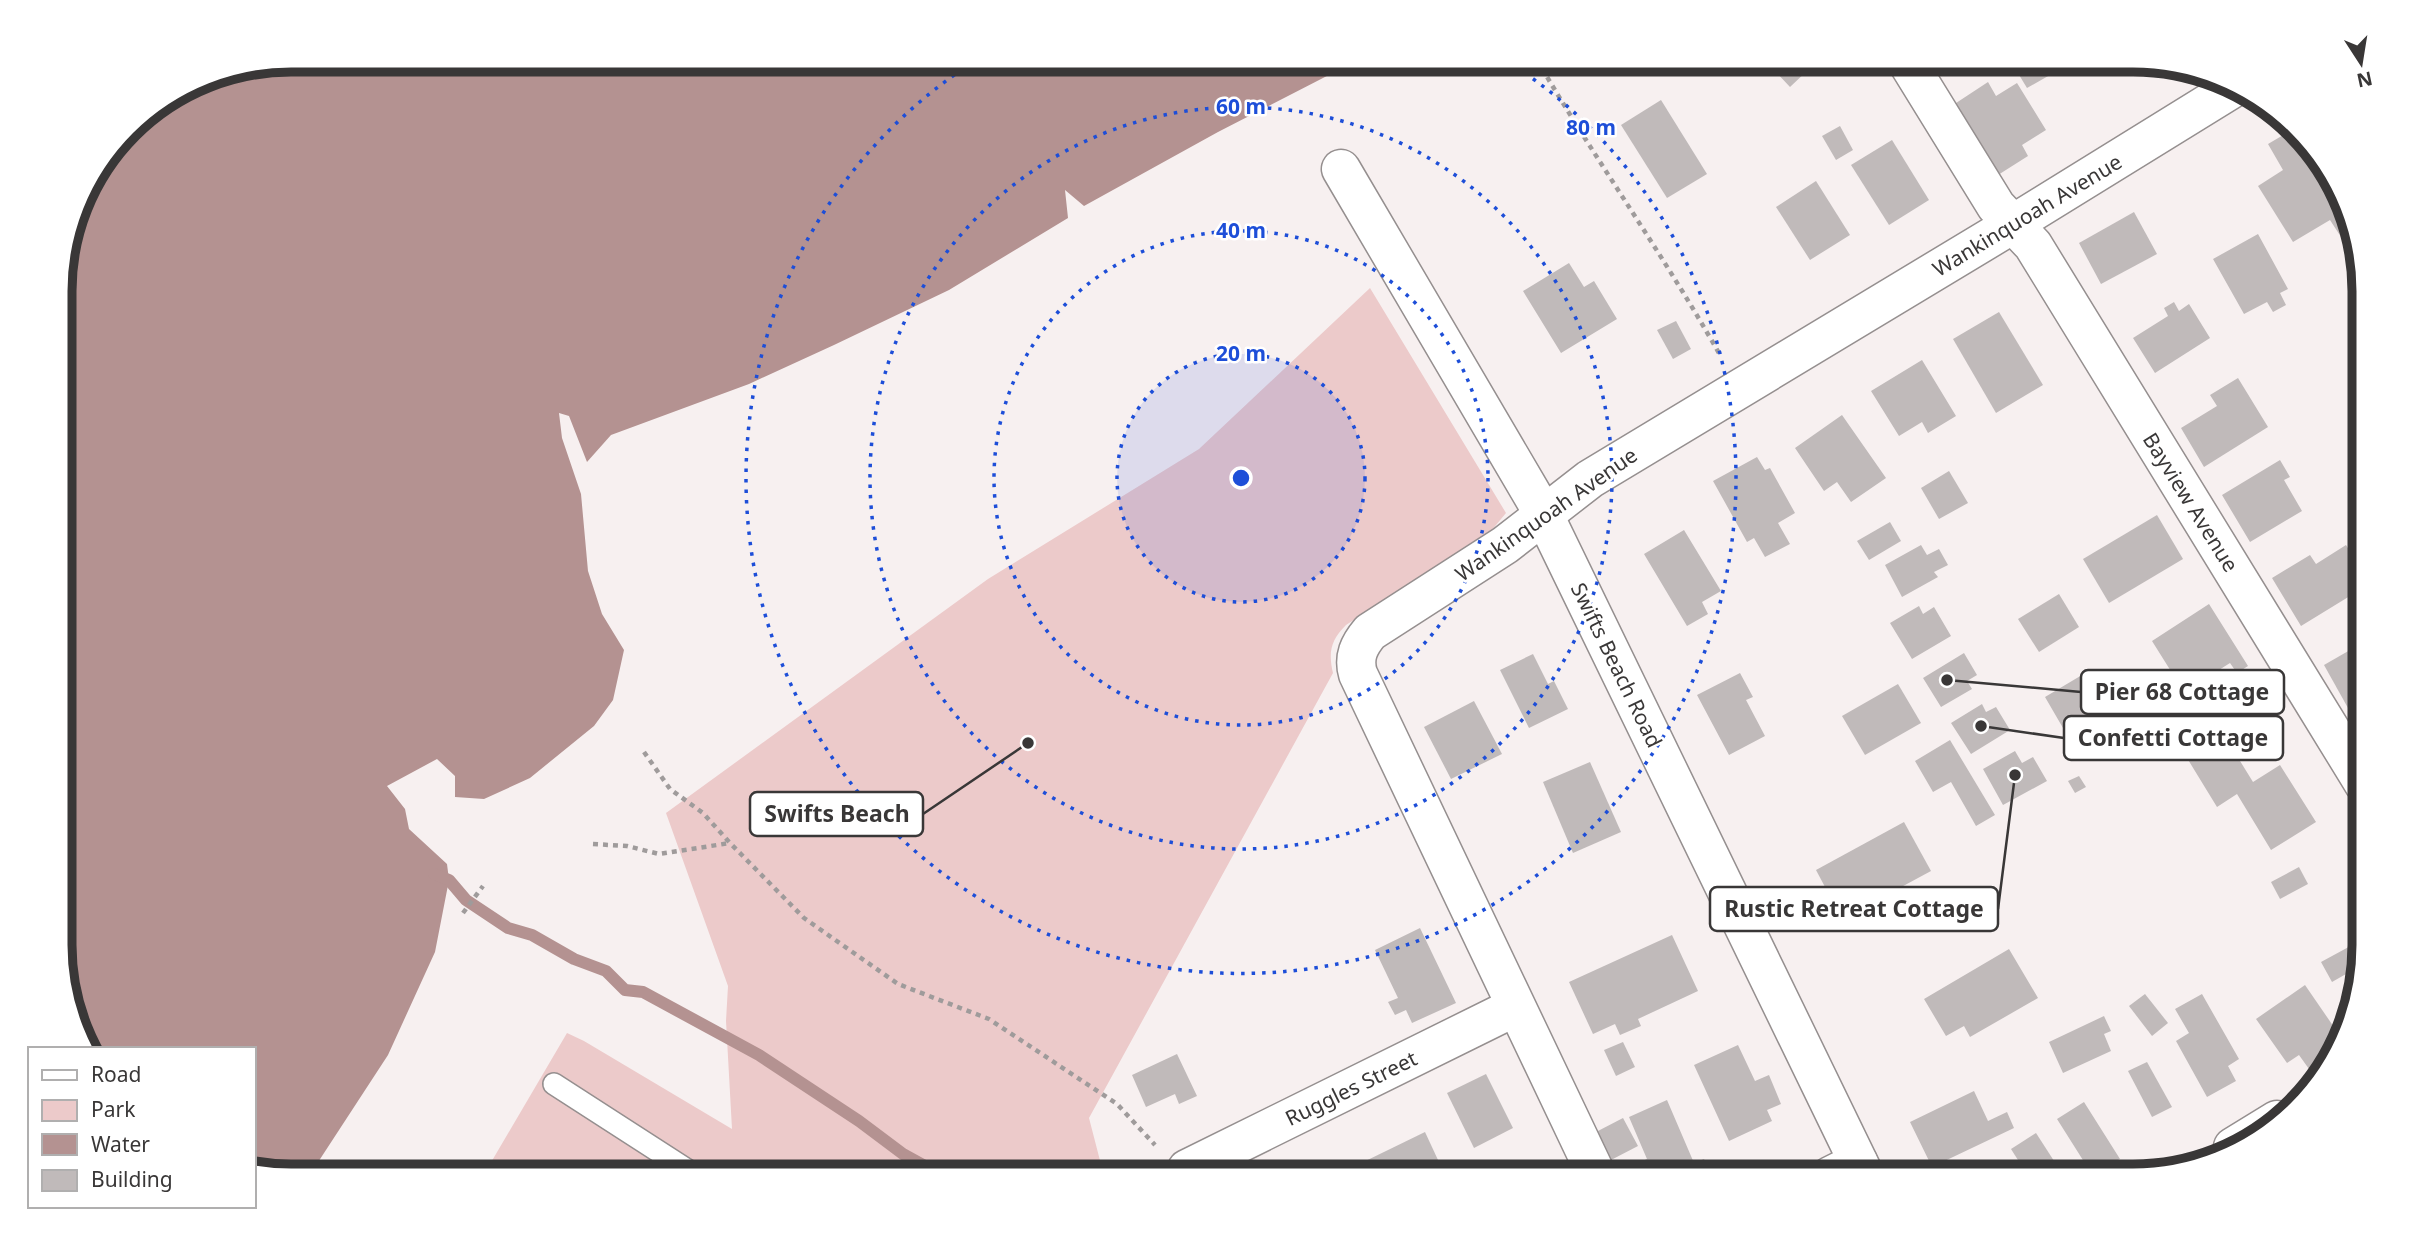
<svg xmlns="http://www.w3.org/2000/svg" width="2424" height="1236" font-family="'Noto Sans',sans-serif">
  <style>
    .green { fill: #eccaca }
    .water { fill: #b49291 }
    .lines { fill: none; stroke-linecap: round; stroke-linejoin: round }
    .stream { stroke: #b49291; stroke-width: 12 }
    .building { fill: #c0baba }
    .service-casing { stroke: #958f8f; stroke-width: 24 }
    .minor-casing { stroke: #958f8f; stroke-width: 41 }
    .tertiary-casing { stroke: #958f8f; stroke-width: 41 }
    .path { stroke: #9f9b9b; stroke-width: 4.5; stroke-dasharray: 5 5; stroke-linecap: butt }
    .service { stroke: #fff; stroke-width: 21 }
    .minor { stroke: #fff; stroke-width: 38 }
    .tertiary { stroke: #fff; stroke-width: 38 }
    .ring { fill: none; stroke: #1d4ed8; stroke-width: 3.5; stroke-dasharray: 3.5 7 }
    .labels { text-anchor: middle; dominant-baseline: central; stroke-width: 5; stroke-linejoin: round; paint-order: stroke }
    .street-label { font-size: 21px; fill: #393737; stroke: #fff }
    .rim { fill: none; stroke: #393737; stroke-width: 9 }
    .centre { fill: #1d4ed8; stroke: #fff; stroke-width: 3.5 }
    .ring-label { font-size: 21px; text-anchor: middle; font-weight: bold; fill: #1d4ed8; stroke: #fff; stroke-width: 5; stroke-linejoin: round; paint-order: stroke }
    .leader { fill: none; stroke: #393737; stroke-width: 2.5 }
    .callout-dot { fill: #393737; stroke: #fff; stroke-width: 2.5 }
    .callout { fill: #fff; stroke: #393737; stroke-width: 2.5 }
    .callout-label { font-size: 23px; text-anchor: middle; font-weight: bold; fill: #393737 }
  </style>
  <rect width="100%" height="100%" fill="#f7f0f0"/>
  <path class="green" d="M1370 288 1506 513 1491 531 1346 625C1331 640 1328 652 1333 673L1089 1118 1104 1176H483L567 1033 584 1041 732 1129 726 1021 728 986 666 813 988 579 1199 449Z"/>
  <polygon class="water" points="290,60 1358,60 1218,132 1084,206 1065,190 1068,218 949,290 834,345 749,384 611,435 587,462 569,416 559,413 562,438 581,494 588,571 602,614 624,650 613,700 594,726 530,778 484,799 455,797 455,776 437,759 387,786 405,809 409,829 447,864 449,880 435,952 388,1055 309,1176 290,1176 254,1168 254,1049 92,1049 62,976 60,275 83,189 138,117 202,77"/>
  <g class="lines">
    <polyline class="stream" points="434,874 449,880 466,900 508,928 532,935 574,959 606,971 625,990 643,992 759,1055 859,1121 903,1154 943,1176"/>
  </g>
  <g class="building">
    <polygon points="1780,60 1798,60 1808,70 1790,87 1775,71 1783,63"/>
    <polygon points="2010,60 2059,60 2064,67 2027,88"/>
    <polygon points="1988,82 1996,96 2017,83 2046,130 2022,145 2028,156 1998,175 1953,105"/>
    <polygon points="1661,100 1707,174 1667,198 1621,125"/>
    <polygon points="1840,126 1853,150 1836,160 1822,136"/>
    <polygon points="2292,130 2317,150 2350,231 2341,237 2330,220 2293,242 2258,186 2283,170 2268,144"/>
    <polygon points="1892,140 1929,200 1889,225 1851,165"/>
    <polygon points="1816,181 1850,235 1810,260 1776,207"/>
    <polygon points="2134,212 2157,254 2101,284 2079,243"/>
    <polygon points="2258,234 2288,289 2280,293 2286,305 2273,312 2267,302 2244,314 2213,259"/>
    <polygon points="1569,263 1584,287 1594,281 1617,319 1561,353 1523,291"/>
    <polygon points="2174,302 2179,311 2189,304 2210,338 2155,373 2133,338 2168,316 2164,308"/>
    <polygon points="1999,312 2043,385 1996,413 1953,339"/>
    <polygon points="1676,321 1691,349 1673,359 1657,330"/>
    <polygon points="1922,360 1956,416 1928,433 1922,422 1899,436 1871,391"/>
    <polygon points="2238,378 2268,427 2204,467 2181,428 2217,406 2210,395"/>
    <polygon points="1842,415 1886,478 1851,502 1837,482 1824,491 1795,448"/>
    <polygon points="1757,457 1765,470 1770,468 1795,513 1778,523 1790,544 1765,557 1754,538 1747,542 1713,481"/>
    <polygon points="2280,460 2290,477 2284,480 2302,511 2250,542 2222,495"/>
    <polygon points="1949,471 1968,503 1939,519 1921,488"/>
    <polygon points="2157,515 2183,559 2109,603 2083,559"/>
    <polygon points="1890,522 1901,541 1869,560 1857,541"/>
    <polygon points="1684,530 1721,591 1702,602 1708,614 1687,626 1644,554"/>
    <polygon points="1921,545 1927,555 1939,549 1948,565 1934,572 1938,577 1902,597 1885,565"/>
    <polygon points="2346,545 2363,573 2363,588 2301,626 2272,578 2310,555 2316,564"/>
    <polygon points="2059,594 2079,627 2039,652 2018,619"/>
    <polygon points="2209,604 2248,666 2237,673 2230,663 2184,692 2152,641"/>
    <polygon points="1919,606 1923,614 1934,607 1951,636 1912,659 1890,623"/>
    <polygon points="2364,642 2364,700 2348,708 2324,665"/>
    <polygon points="1964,653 1977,675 1967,681 1972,689 1941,707 1923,678"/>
    <polygon points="1533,654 1548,684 1554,681 1568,709 1529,728 1500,670"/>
    <polygon points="1740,673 1753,697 1746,700 1765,736 1729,755 1697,695"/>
    <polygon points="2082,675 2107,718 2117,713 2131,737 2092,760 2071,723 2063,728 2045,697"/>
    <polygon points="1898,684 1921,723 1865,755 1842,716"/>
    <polygon points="1474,701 1502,754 1451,779 1424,727"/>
    <polygon points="1982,704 1986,712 1996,707 2010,730 1971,754 1951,723"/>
    <polygon points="2224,735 2253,782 2280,765 2316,822 2271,850 2237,794 2217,807 2187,758"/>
    <polygon points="1950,740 1995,815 1976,826 1951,782 1933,792 1915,761"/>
    <polygon points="2015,751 2022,763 2033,757 2047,781 2003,805 1983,769"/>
    <polygon points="1590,762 1621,832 1573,853 1543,782"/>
    <polygon points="2079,776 2086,787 2075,793 2068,781"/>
    <polygon points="1904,822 1931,871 1842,919 1816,870"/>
    <polygon points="2299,867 2308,884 2280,899 2271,882"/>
    <polygon points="1420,928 1456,1003 1412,1023 1406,1010 1395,1015 1388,1002 1398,998 1375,950"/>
    <polygon points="1672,935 1698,991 1638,1019 1641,1026 1620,1035 1615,1024 1593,1034 1569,982"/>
    <polygon points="2356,943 2362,955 2354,989 2346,974 2332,982 2321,962"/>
    <polygon points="2009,949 2038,998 1970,1037 1964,1026 1946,1036 1924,999"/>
    <polygon points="2305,985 2338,1033 2326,1041 2334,1052 2309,1069 2299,1055 2287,1063 2256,1019"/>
    <polygon points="2145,994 2168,1023 2152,1036 2129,1006"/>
    <polygon points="2202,994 2239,1059 2228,1066 2236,1081 2207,1097 2176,1041 2189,1033 2175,1009"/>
    <polygon points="2104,1016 2111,1031 2104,1034 2111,1051 2063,1073 2049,1042"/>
    <polygon points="1623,1042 1635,1067 1616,1076 1604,1050"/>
    <polygon points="1738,1045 1755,1081 1769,1075 1781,1104 1767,1110 1772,1121 1729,1141 1694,1065"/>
    <polygon points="1177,1054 1197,1096 1179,1104 1175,1094 1146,1107 1132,1075"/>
    <polygon points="2147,1062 2172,1107 2152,1117 2128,1071"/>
    <polygon points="1486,1074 1513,1128 1474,1148 1447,1093"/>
    <polygon points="1974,1091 1988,1121 2007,1112 2014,1128 1932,1167 1910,1122"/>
    <polygon points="1667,1100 1694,1163 1704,1159 1712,1176 1642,1176 1636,1164 1647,1159 1629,1117"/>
    <polygon points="2084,1102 2120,1159 2112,1163 2118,1173 2114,1176 2093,1176 2057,1119"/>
    <polygon points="1623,1118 1638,1146 1611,1160 1596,1132"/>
    <polygon points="1425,1132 1438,1160 1407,1176 1350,1176 1347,1170"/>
    <polygon points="2036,1133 2056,1164 2038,1176 2028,1176 2011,1149"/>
  </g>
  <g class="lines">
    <defs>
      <polyline id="service" points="554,1084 692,1173 690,1176"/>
      <g id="minor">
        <polyline points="1906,60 1996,206 2033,245 2364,784"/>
        <polyline points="1341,169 1543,513"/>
        <polyline points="2233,1147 2277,1120"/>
        <polyline points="1187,1169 1515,1007"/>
        <path d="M1597 1176 1358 674C1353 657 1359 645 1370 632L1505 545 1590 479 2013 224 2238 85"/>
        <polyline points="1830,1176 1858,1162"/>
      </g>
      <polyline id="tertiary" points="1543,513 1865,1176"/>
    </defs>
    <use href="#service" class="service-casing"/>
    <use href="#minor" class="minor-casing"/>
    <use href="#tertiary" class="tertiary-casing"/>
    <g class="path">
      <path d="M1537 60C1595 159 1663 254 1720 355"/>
      <polyline points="644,752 670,789 703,813 730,843 804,918 898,984 989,1019 1117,1104 1155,1145"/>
      <polyline points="593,844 627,846 659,854 730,843"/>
      <polyline points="463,913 483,886"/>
    </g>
    <use href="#service" class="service"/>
    <use href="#minor" class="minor"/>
    <use href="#tertiary" class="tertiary"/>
  </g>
  <circle cx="1241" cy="478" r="124" fill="#1d4ed8" fill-opacity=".12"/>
  <g class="ring">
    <circle cx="1241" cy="478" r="124"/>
    <circle cx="1241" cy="478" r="247"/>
    <circle cx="1241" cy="478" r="371"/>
    <path d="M1507 61A495 495 0 1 1 975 61"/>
  </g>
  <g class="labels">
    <g class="street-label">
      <text transform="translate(2027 215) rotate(-31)">Wankinquoah Avenue</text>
      <text transform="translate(2191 502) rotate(58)">Bayview Avenue</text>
      <text transform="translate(1546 514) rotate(-35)">Wankinquoah Avenue</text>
      <text transform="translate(1617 665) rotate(64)">Swifts Beach Road</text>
      <text transform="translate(1351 1088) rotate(-26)">Ruggles Street</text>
    </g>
  </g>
  <path d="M0 0H2424V1236H0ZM291 72H2133A219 219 0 0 1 2352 291V945A219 219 0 0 1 2133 1164H291A219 219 0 0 1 72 945V291A219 219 0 0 1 291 72Z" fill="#fff" fill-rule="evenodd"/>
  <path class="rim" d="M291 72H2133A219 219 0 0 1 2352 291V945A219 219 0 0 1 2133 1164H291A219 219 0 0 1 72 945V291A219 219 0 0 1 291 72Z"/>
  <circle cx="1241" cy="478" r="10" class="centre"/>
  <g class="ring-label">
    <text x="1241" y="114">60 m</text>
    <text x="1591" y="135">80 m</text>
    <text x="1241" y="238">40 m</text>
    <text x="1241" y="361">20 m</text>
  </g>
  <path class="leader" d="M1947 680L2081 692M1981 726L2064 738M1028 743L923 814M2015 775L1998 909"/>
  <g class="callout-dot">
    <circle cx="1947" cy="680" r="7"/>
    <circle cx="1981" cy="726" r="7"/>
    <circle cx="1028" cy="743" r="7"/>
    <circle cx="2015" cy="775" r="7"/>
  </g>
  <g class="callout">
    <rect x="2081" y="670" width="203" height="44" rx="7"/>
    <rect x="2064" y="716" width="219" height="44" rx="7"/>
    <rect x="750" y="792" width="173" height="44" rx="7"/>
    <rect x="1710" y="887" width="288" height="44" rx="7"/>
  </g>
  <g class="callout-label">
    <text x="2182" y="700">Pier 68 Cottage</text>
    <text x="2173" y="746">Confetti Cottage</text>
    <text x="837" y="822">Swifts Beach</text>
    <text x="1854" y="917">Rustic Retreat Cottage</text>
  </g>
  <rect x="28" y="1047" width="228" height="161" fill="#ffffff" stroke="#b0afaf" stroke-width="2"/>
  <rect x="42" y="1070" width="35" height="10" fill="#ffffff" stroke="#b0afaf" stroke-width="2"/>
  <text x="91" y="1082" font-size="21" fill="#393737">Road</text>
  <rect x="42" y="1100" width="35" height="21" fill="#eccaca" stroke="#b0afaf" stroke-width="2"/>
  <text x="91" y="1117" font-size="21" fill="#393737">Park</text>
  <rect x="42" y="1134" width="35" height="21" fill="#b49291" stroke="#b0afaf" stroke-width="2"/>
  <text x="91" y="1152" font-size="21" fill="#393737">Water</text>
  <rect x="42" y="1170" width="35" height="21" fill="#c0baba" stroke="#b0afaf" stroke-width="2"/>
  <text x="91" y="1187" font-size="21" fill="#393737">Building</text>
  <g transform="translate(2361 63) rotate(168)" stroke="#ffffff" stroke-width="5" paint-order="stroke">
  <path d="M0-5L12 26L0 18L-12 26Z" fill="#393737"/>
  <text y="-10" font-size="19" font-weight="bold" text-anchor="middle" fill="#393737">N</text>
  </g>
</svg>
